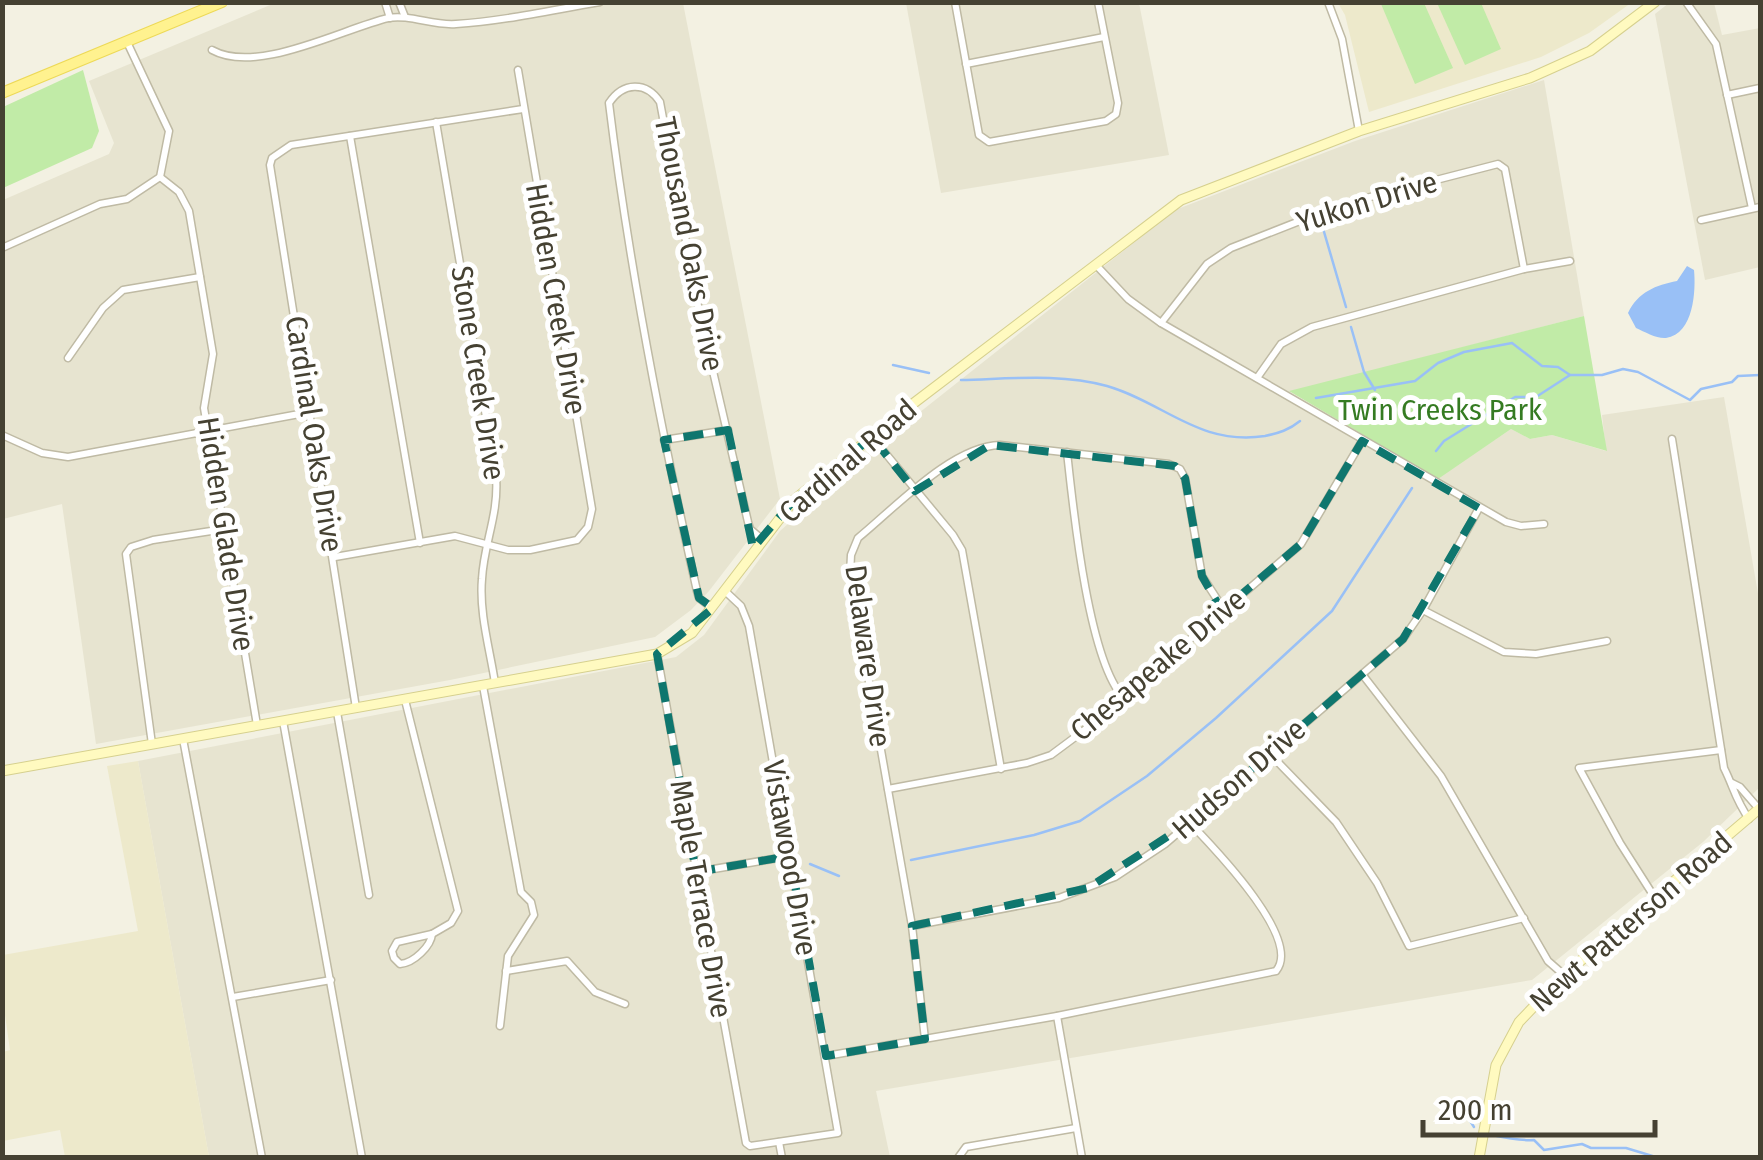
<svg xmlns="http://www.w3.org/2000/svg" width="1763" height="1160" font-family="'Fira Sans Condensed',sans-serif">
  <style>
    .residential { fill: #e7e4d0 }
    .education { fill: #ede9cb }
    .green { fill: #c1eba7 }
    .water { fill: #99c0f6 }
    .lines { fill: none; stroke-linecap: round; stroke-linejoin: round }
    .stream { stroke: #99c0f6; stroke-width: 2.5 }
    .street-casing { stroke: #bfbaa4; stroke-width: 9 }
    .secondary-casing { stroke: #d6d08e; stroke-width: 11 }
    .primary-casing { stroke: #edd957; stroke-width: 12 }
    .street { stroke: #fff; stroke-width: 6 }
    .secondary { stroke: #fffac0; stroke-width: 9 }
    .primary { stroke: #fff28f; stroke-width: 10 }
    .marked { fill: none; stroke: #0f766e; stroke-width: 8; stroke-dasharray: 20 12; stroke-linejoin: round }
    .labels { text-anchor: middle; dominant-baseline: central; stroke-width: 10; stroke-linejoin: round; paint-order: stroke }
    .street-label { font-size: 30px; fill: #454132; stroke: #fff }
    .park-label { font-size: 30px; fill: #357b22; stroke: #fff }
  </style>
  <rect width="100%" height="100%" fill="#f3f1e2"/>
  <g class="residential">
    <polygon points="275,3 683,3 780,499 709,591 691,610 655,637 450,680 96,744 62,504 3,519 3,200 109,154 114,143 89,81"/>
    <polygon points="906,3 1139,3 1169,155 941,193"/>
    <polygon points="1669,3 1714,3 1722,35 1760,28 1760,267 1705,280 1655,14"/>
    <polygon points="1544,80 1584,316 1290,392 1438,478 1511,429 1530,439 1552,435 1606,451 1602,415 1724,397 1760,605 1760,787 1703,842 1532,980 876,1091 890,1157 209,1157 138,761 676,657 704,635 780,531 862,458 1175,210 1355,141"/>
  </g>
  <g class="education">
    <polygon points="1338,3 1631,3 1589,33 1541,57 1369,112 1345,15"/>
    <polygon points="138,761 209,1157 65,1157 60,1130 3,1141 3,1052 10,1050 3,1001 3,955 138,931 107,766"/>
  </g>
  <g class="green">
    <polygon points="1384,2 1424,3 1453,68 1415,84 1381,4"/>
    <polygon points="1437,3 1481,3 1501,49 1465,65"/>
    <polygon points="83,70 99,131 92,148 3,188 3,107"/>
    <polygon points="1584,316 1607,451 1552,435 1530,439 1511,429 1438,479 1289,391"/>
  </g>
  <path class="water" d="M1687 266 1694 270C1696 290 1694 334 1666 338 1657 339 1645 332 1636 328L1628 313C1638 292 1656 285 1677 281Z"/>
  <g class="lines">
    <g class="stream">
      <polyline points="1322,225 1346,307"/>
      <polyline points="1351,327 1364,372 1375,390"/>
      <polyline points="893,365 929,373"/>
      <path d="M961 380C1009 379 1060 373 1107 386 1165 403 1199 446 1265 436 1279 433 1289 430 1300 421"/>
      <polyline points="1316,398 1415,381 1438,363 1464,352 1512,343 1542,366 1558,367 1570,375 1602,375 1623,369 1638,372 1690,400 1701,389 1732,382 1738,376 1760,375"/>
      <polyline points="1436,451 1444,441 1515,397 1536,397 1570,375"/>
      <polyline points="911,860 1034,835 1080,821 1147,776 1216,718 1332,611 1412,488"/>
      <polyline points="810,864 839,876"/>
      <polyline points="1463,1110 1474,1127"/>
      <path d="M1492 1135C1506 1138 1520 1141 1534 1140L1544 1150 1582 1144 1591 1148H1626L1659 1158"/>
    </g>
    <defs>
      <g id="street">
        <polyline points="385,2 390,18"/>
        <polyline points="399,2 405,17"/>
        <polyline points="955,2 979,135 989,142 1106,121 1116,114 1118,103 1098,2"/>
        <polyline points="1328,2 1342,39 1359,131"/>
        <polyline points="1686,2 1716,44 1752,208"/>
        <path d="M212 50C257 75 342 29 388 18 410 14 433 26 456 24 504 21 552 10 600 2"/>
        <polyline points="966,64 1104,37"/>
        <polyline points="1727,95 1760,88"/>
        <path d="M436 122 496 476C499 515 484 542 482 579 479 613 490 650 495 683"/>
        <polyline points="350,136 420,543"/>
        <polyline points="160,177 179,192 189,211 213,354 204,408 257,725"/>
        <polyline points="1701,220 1760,207"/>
        <polyline points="2,248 100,204 127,199 160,177 169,131 127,42"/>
        <polyline points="1096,265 1128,299 1161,323 1506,522 1521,526 1544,524"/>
        <polyline points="1161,323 1207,264 1231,248 1343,204 1498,164 1505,169 1524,269"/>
        <polyline points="68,358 103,308 123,290 200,277"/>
        <polyline points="1257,378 1281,344 1312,327 1524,269 1570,261"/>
        <polyline points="2,435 42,453 68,457 310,412"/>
        <polyline points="872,437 953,535 962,550 1001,769"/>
        <path d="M1672 439 1724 768C1734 788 1735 799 1749 819"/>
        <polyline points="664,440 728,430"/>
        <path d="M1067 452C1073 507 1088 659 1123 697"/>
        <polyline points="335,557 455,536 508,550 530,550 577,540 588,527 592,509 518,70"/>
        <path d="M712 608 699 598 697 591C661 430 629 267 609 103 623 82 646 81 660 102L699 311 748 522 750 529 763 540"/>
        <polyline points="1423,610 1504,652 1536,654 1607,641"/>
        <polyline points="657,654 746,1143 750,1146 838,1133 749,626 741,606 725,591"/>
        <polyline points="1362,674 1441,776 1548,961 1564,975"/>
        <polyline points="483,686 521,892 531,902 534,915 508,956 500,1026"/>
        <polyline points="405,700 458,911 451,923 432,934"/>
        <polyline points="356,708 270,165 272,158 291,145 523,109"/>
        <polyline points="337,712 369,895"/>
        <polyline points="283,721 362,1158"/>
        <polyline points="183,739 262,1158"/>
        <polyline points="152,744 126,554 131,547 153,540 224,529"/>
        <polyline points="1269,753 1336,822 1377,883 1409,946 1524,918"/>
        <polyline points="1732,783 1740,787 1759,809"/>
        <polyline points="888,789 1027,763 1051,755 1082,732 1301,544 1362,441"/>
        <polyline points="696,872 790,856"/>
        <polyline points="1655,898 1620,843 1579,768 1721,750"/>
        <polyline points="912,926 1059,898 1115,877 1165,844 1403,639 1423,610 1479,508"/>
        <path d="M432 934C431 946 414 963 400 964L394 958 392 951 397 942Z"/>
        <polyline points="506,971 567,961 595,992 625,1004"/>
        <polyline points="233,997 331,980"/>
        <polyline points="1057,1016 1082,1158"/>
        <path d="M925 1039 912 926 850 574 851 555 858 538C895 508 952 446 1000 445L1169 464 1180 469 1185 478 1202 576 1224 610"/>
        <path d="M826 1056 1057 1016 1276 971C1303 939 1213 847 1190 823"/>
        <polyline points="779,1142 782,1158"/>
        <polyline points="958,1158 966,1147 1076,1128"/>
      </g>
      <g id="secondary">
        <polyline points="2,771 657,654 692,633 794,500 906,409 1181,200 1359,131 1530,78 1590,51 1655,2"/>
        <polyline points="1479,1158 1496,1065 1519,1022 1564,975 1760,808"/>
      </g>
      <polyline id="primary" points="2,93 222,2"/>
    </defs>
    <use href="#street" class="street-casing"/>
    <use href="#secondary" class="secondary-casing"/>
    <use href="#primary" class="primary-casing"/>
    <use href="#street" class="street"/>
    <use href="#secondary" class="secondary"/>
    <use href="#primary" class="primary"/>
  </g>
  <path class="marked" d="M728 430 753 548 794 500 872 437 915 491 990 445 1175 466 1185 478 1202 576 1222 611 1301 544 1362 441 1479 508 1403 639 1190 822 1088 888 912 926 925 1039 826 1056 790 856 696 872 657 654 713 608 699 598 664 440Z"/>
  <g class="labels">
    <g class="street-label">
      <text transform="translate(1367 202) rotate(-17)">Yukon Drive</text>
      <text transform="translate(689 244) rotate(79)">Thousand Oaks Drive</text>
      <text transform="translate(556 299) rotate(80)">Hidden Creek Drive</text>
      <text transform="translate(478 373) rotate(81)">Stone Creek Drive</text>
      <text transform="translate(314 434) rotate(81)">Cardinal Oaks Drive</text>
      <text transform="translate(848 461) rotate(-41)">Cardinal Road</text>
      <text transform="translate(226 534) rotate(81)">Hidden Glade Drive</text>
      <text transform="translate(868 656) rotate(82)">Delaware Drive</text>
      <text transform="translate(1158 665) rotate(-40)">Chesapeake Drive</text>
      <text transform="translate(1239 779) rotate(-41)">Hudson Drive</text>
      <text transform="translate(790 858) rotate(80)">Vistawood Drive</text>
      <text transform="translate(701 899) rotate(80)">Maple Terrace Drive</text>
      <text transform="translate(1631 922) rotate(-41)">Newt Patterson Road</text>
    </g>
    <g class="park-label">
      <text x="1440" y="410">Twin Creeks Park</text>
    </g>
  </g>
  <rect width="1763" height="1160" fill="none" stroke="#454132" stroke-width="10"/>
  <path d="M1423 1120v15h232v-15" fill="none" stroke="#454132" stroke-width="5"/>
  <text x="1438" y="1120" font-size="30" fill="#454132" stroke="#ffffff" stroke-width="8" paint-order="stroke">200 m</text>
</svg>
